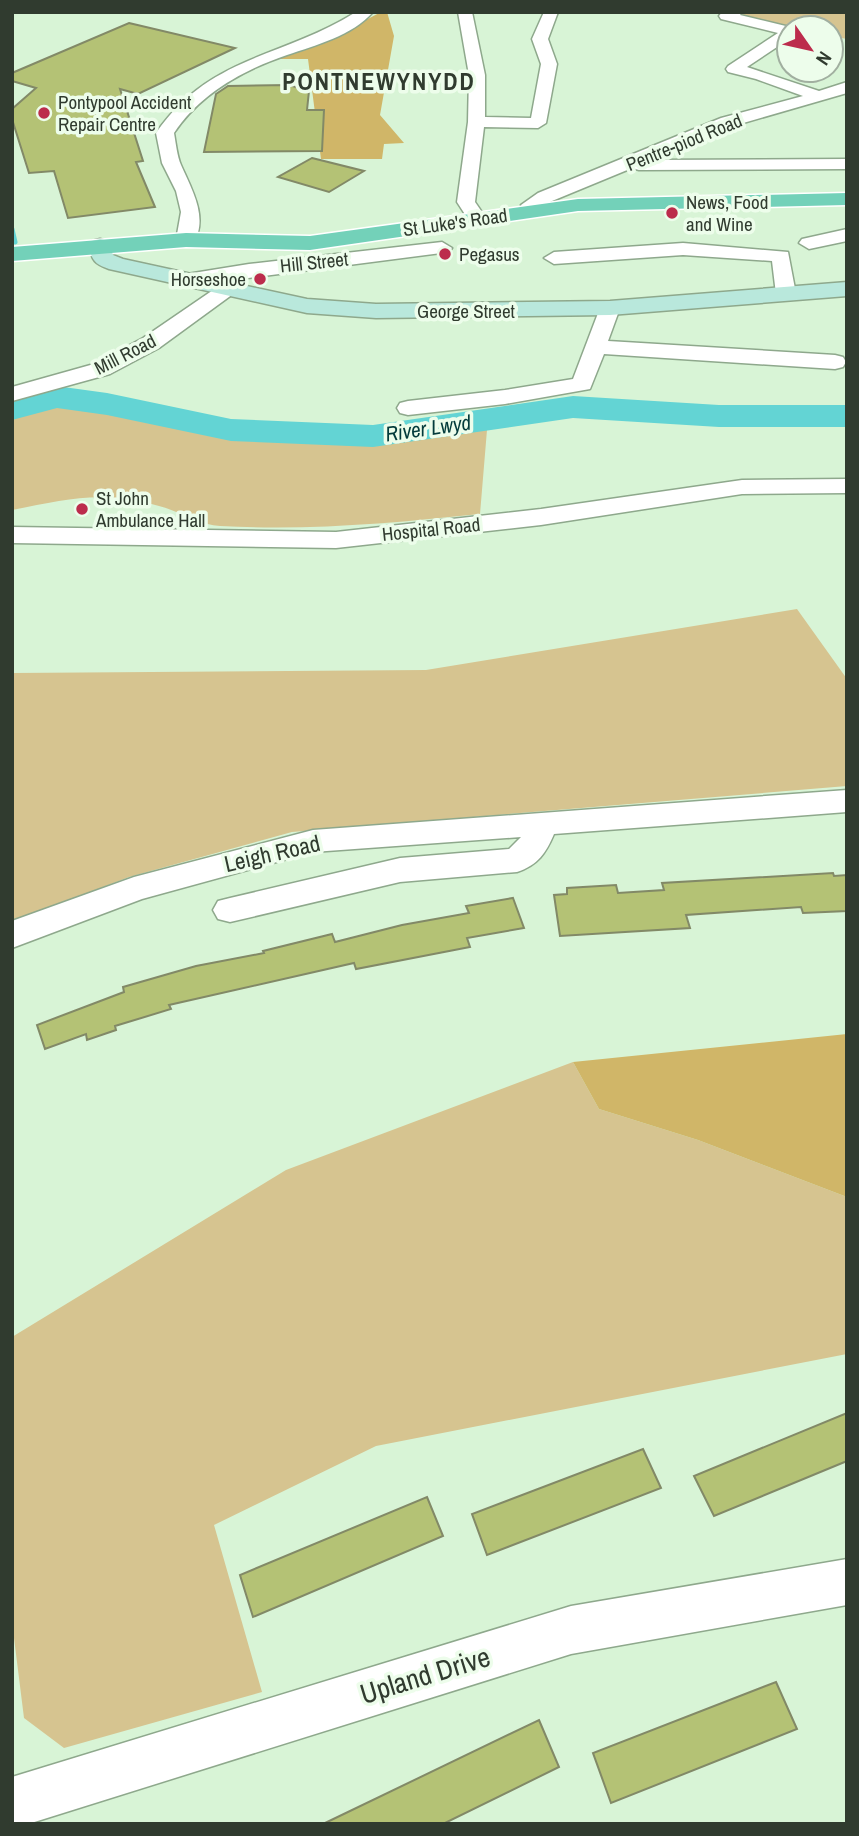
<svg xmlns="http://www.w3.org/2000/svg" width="859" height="1836" font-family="'Archivo Narrow',sans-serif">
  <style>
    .green { fill: #d6c490 }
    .forest { fill: #d0b668 }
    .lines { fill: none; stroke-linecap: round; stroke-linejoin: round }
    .stream { stroke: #63d4d4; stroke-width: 5 }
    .river { fill: #63d4d4; fill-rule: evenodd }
    .building { fill: #b4c275; stroke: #828967; stroke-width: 2 }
    .minor-casing { stroke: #8ea88c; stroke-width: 3 }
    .secondary-casing { stroke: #8ea88c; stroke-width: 3 }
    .primary-casing { stroke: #fff; stroke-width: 3 }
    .minor { fill: #fff; fill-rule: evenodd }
    .secondary { fill: #b9e8dc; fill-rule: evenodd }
    .primary { fill: #73d1b9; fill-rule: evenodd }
    .poi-dot { fill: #bc2c4c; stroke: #edfdeb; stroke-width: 2.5 }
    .labels { text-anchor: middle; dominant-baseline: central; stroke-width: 7; stroke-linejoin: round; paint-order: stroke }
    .far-poi-label { font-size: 19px; fill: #303b2f; stroke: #edfdeb; text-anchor: start }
    .far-street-label { font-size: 19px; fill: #303b2f; stroke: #edfdeb }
    .far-water-label { font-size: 21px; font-style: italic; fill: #033b3b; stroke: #edfdeb }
    .street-label { font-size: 23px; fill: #303b2f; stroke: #edfdeb }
    .far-district-label { font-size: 24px; font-weight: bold; letter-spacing: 2px; fill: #303b2f; stroke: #edfdeb }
    .near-street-label { font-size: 28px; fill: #303b2f; stroke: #edfdeb }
  </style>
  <rect width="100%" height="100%" fill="#d8f4d6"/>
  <g class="green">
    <polygon points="742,12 847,12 847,39 831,36 831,28 792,28 742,17"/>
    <path d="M57 404 137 413 216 433 339 444 487 430 480 514C394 523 307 531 220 526 200 525 179 511 159 506 100 490 70 499 12 510V414L21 410Z"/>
    <polygon points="797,609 847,679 847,786 292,832 129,877 12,922 12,673 426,670"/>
    <polygon points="573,1062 599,1109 698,1140 847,1197 847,1354 376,1446 214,1525 262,1692 64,1748 24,1718 12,1622 12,1337 286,1170"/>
  </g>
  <g class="forest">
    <polygon points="381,12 387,12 394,36 380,115 404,143 384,144 382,159 321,159 308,59 277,59 330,39"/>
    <polygon points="847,1034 847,1197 698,1140 599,1109 573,1062"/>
  </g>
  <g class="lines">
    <polyline class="stream" points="12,229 15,242"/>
    <polygon class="river" points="56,386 107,393 231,419 373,425 573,396 719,405 847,405 847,427 719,427 573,418 373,447 231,441 107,415 57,408 12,420 12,398"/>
  </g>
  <g class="building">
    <polygon points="129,23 235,48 138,94 120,89 143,161 136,162 155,207 68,218 54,171 29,173 12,119 12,109 36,88 12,81 12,73"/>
    <polygon points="289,85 309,91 307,110 324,110 322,151 204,152 216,94 228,86"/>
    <polygon points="312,158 364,171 329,192 278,177"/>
    <polygon points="833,873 834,876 847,875 847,911 803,913 801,907 686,915 690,928 560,936 554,895 567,894 567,888 616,885 618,893 664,890 662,883"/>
    <polygon points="513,898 524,928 467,938 470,947 356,969 354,963 169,1005 171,1009 115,1026 116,1030 87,1040 86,1034 45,1049 37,1025 124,992 123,987 196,966 264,953 263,951 332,934 335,942 402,925 469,913 466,906"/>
    <polygon points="847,1413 847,1461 714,1516 694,1476"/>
    <polygon points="643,1449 661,1488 487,1555 472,1514"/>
    <polygon points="427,1497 443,1536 253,1617 240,1575"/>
    <polygon points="776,1682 797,1729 611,1803 593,1753"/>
    <polygon points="539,1720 559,1767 443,1824 323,1824"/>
  </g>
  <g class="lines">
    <defs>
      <g id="minor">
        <path d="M356 12H373C352 36 316 45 287 55 243 70 200 94 174 133 176 144 177 156 181 165 192 190 209 218 193 244H179L176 240 181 212 176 191 162 163 156 133C210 55 283 58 356 12Z"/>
        <polygon points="458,12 472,12 485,75 485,117 531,118 541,64 532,39 544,12 558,12 548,39 557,64 546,123 538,128 484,127 475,202 486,218 477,224 470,222 457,202 468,122 469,75"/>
        <polygon points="722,12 742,12 740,15 794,28 789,28 789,39 747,67 819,91 847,82 847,93 733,126 651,160 847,159 847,169 639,170 632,168 552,201 540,207 539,215 525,215 521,205 538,193 721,118 803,96 756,79 728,72 726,69 728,66 778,33 721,19 719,16"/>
        <polygon points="847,229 847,241 809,249 799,243 802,239"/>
        <polygon points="442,242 452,248 449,252 187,286 180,284 177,280 180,276 187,274 249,264"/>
        <polygon points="683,243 788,252 796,294 793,298 779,298 776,294 772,261 683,255 554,264 544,258 554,252"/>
        <polygon points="226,284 233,286 236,290 233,294 159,348 110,374 12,401 12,387 94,364 143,338 219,286"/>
        <polygon points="610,302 617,304 620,308 608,341 835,355 843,357 846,362 843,367 835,369 604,354 590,389 505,404 408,415 400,413 397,408 400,403 408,401 505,390 573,379 600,308 603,304"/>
        <polygon points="847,479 847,493 742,494 541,525 336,548 12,543 12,527 336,532 541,509 742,480"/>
        <path d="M847 790V812L554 834C546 853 538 865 517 872L400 882 230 922 218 919 213 910 218 901 230 898 400 858 509 849 521 837 313 852 142 899 12 948V921L134 877 313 830Z"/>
        <polygon points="847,1559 847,1605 571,1654 28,1824 12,1824 12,1777 571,1606"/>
      </g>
      <path id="secondary" d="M100 239 108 241 113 255 123 259 307 299 376 304 610 301 847 282V296L610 315 376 318 307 313 109 269C95 264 92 261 89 246L92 241Z"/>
      <polygon id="primary" points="847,193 847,205 578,211 310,250 186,247 12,261 12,247 186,233 310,236 578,199"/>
    </defs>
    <use href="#minor" class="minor-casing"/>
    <use href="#secondary" class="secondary-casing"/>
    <use href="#primary" class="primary-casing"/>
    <use href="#minor" class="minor"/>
    <use href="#secondary" class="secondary"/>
    <use href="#primary" class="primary"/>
  </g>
  <g class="poi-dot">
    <circle cx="44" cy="113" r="7"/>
    <circle cx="672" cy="213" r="7"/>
    <circle cx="445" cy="254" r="7"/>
    <circle cx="260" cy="279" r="7"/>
    <circle cx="82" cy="509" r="7"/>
  </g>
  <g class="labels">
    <g class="far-poi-label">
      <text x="58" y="102">Pontypool Accident<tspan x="58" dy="22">Repair Centre</tspan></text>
      <text x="686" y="202">News, Food<tspan x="686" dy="22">and Wine</tspan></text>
      <text x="459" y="254">Pegasus</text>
      <text x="246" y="279" text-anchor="end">Horseshoe</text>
      <text x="96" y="498">St John<tspan x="96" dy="22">Ambulance Hall</tspan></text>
    </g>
    <g class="far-street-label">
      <text transform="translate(684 142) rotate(-22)">Pentre-piod Road</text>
      <text transform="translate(455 222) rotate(-8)">St Luke's Road</text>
      <text transform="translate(314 262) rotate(-6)">Hill Street</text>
      <text x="466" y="311">George Street</text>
      <text transform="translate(125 354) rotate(-27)">Mill Road</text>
      <text transform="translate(431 529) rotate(-6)">Hospital Road</text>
    </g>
    <g class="far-water-label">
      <text transform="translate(428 428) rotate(-8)">River Lwyd</text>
    </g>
    <g class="street-label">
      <text transform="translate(272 853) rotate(-13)">Leigh Road</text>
    </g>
    <g class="far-district-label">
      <text x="379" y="81">PONTNEWYNYDD</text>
    </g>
    <g class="near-street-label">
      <text transform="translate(425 1675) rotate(-17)">Upland Drive</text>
    </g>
  </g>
  <rect width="859" height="1836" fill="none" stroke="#303b2f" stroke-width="28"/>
  <g transform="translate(810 49) rotate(124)"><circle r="33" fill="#edfdeb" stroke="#a1afa0" stroke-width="2"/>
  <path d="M0-5L12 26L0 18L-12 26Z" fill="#bc2c4c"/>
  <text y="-10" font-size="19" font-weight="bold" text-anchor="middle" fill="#303b2f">N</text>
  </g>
</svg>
